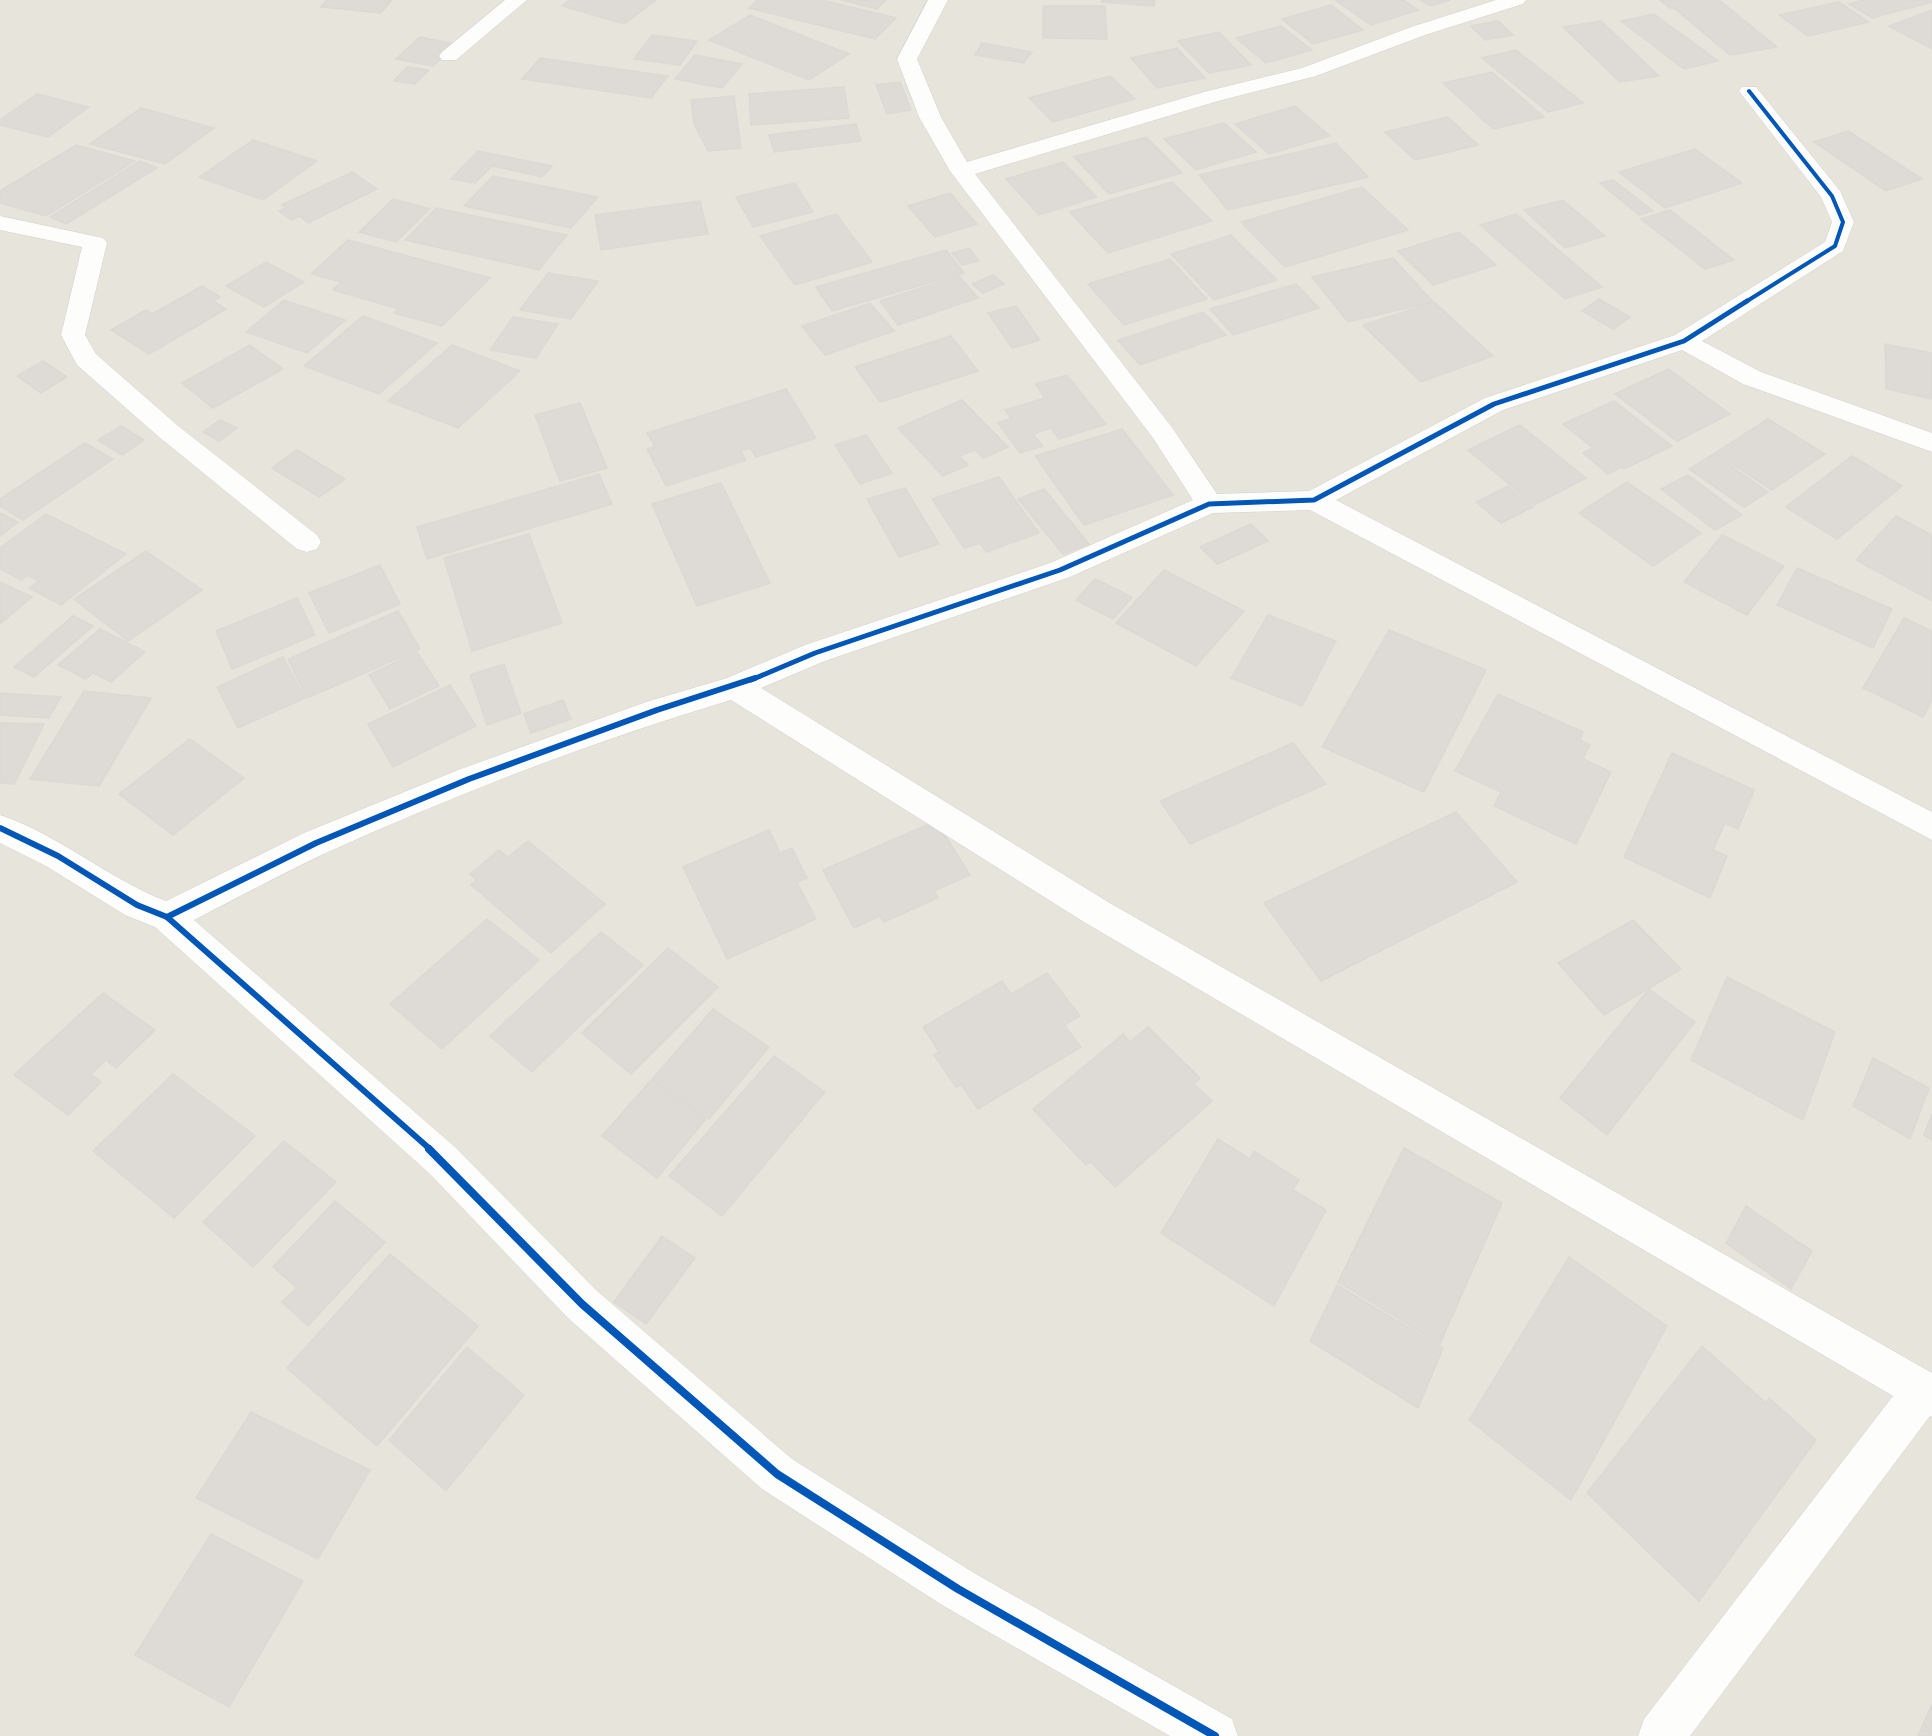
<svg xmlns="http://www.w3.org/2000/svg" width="1932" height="1736" font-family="Poppins,sans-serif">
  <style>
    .residential { fill: #e7e4dc }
    .building { fill: #dedbd6; stroke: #dcd9d4; stroke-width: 1.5 }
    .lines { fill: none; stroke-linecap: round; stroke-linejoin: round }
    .minor-casing { stroke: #d2d0cb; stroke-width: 1 }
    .minor { fill: #fdfdfc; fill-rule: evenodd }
    .cycleway-far3-casing { stroke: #fff; stroke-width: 6 }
    .cycleway-far2-casing { stroke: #fff; stroke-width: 8 }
    .cycleway-far1-casing { stroke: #fff; stroke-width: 10 }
    .cycleway-casing { stroke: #fff; stroke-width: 11 }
    .cycleway-far3 { stroke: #0057b8; stroke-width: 4 }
    .cycleway-far2 { stroke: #0057b8; stroke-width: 5 }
    .cycleway-far1 { stroke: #0057b8; stroke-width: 6 }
    .cycleway { stroke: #0057b8; stroke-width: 8 }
  </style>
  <rect width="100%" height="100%" fill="#f4f2ee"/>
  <rect class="residential" x="0" y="0" width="1932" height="1736"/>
  <g class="building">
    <polygon points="327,0 392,0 381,13 321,7"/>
    <polygon points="570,0 656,0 624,24 562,6"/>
    <polygon points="757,0 822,0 896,18 875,39 749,8"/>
    <polygon points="841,0 886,0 877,9"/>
    <polygon points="1102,0 1155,0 1154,6 1101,2"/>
    <polygon points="1335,0 1404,0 1418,10 1371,25"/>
    <polygon points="1420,0 1450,0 1430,6"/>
    <polygon points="1660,0 1719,0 1777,47 1730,55 1674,8 1670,8"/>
    <polygon points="1863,0 1930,0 1932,2 1872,18 1849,4"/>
    <polygon points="1839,2 1869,22 1808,36 1779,15"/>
    <polygon points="1331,5 1363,30 1313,44 1282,19"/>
    <polygon points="1043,6 1105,6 1107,39 1043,38"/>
    <polygon points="1932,10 1932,49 1889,26"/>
    <polygon points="1654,14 1718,61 1684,69 1621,21"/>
    <polygon points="750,15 849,54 809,80 709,40"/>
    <polygon points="1498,21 1513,35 1485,40 1471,26"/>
    <polygon points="1601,21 1659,76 1620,82 1563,27"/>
    <polygon points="1281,26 1312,50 1266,63 1236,38"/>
    <polygon points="1219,32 1251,65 1209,73 1178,41"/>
    <polygon points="652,35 697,41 680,65 634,59"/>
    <polygon points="420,37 456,44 433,66 396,59"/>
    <polygon points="982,43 1032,52 1024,63 975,55"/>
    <polygon points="1177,48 1205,78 1157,88 1131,58"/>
    <polygon points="1516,50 1583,103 1548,112 1482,58"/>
    <polygon points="695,55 742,64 722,88 675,79"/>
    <polygon points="540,58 668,76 651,98 522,79"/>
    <polygon points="407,67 429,70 415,84 394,81"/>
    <polygon points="1492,72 1544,117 1493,129 1443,83"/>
    <polygon points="1110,76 1135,99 1053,122 1029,98"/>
    <polygon points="900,82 911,110 887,114 876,85"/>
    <polygon points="844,87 849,118 751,125 749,94"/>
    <polygon points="37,94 89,107 48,137 0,125 0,120"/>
    <polygon points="734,96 741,148 708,151 694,124 691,100"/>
    <polygon points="1295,106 1330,136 1269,154 1235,124"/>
    <polygon points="141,108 214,128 165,164 90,144"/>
    <polygon points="1448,117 1478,145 1415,160 1385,132"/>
    <polygon points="1224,123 1256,152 1196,170 1164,139"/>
    <polygon points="856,124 861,141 774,152 769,135"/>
    <polygon points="1848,131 1922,179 1886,191 1814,142"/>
    <polygon points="1146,137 1182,173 1109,194 1074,157"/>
    <polygon points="253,140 317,161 263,200 199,177"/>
    <polygon points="1336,143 1368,177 1228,210 1199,175"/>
    <polygon points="76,145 135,161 46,216 0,203 0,191"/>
    <polygon points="1695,149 1742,183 1665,208 1619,172"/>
    <polygon points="478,151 552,166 542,177 492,166 475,183 451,179"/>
    <polygon points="140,161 157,168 66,224 50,217"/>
    <polygon points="1063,162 1097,197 1039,215 1006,179"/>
    <polygon points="352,172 377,189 308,223 300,216 291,220 279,211 286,208 282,205"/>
    <polygon points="493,176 598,197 571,228 464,206"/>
    <polygon points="1613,180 1653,211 1639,215 1600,183"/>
    <polygon points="1172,182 1212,221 1108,253 1070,212"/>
    <polygon points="795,183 813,212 753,227 736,197"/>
    <polygon points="1362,187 1408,230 1285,267 1241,222"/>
    <polygon points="950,193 977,224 935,237 908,206"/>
    <polygon points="393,199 430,209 396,242 359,232"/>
    <polygon points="1563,200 1605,236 1565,248 1524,210"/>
    <polygon points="700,201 708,234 601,250 595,215"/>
    <polygon points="436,208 567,235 539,270 405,240"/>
    <polygon points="1670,210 1734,260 1705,269 1641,219"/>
    <polygon points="836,214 872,262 795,285 760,236"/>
    <polygon points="1516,214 1602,287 1565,299 1480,225"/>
    <polygon points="1459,232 1496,265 1433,285 1398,251"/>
    <polygon points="1231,235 1277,280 1214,300 1171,254"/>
    <polygon points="348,240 490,278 442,326 394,313 399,309 333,290 341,282 311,274"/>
    <polygon points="969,248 979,261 962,265 952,253"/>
    <polygon points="946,250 964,273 832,311 816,287"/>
    <polygon points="1393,258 1433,302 1348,322 1312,277"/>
    <polygon points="1170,259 1207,299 1124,325 1088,284"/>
    <polygon points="266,262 304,282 264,307 226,286"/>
    <polygon points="548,273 598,281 571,319 520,310"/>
    <polygon points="993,275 1004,284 983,293 972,284"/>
    <polygon points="959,276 978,298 898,325 880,301"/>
    <polygon points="1296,284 1319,308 1233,335 1210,309"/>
    <polygon points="202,286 220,297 213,301 226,309 149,354 111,330 146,310 152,314"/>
    <polygon points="1599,299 1630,317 1613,329 1582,311"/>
    <polygon points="284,300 345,320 307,353 246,332"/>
    <polygon points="1434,302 1493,356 1421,382 1363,325"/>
    <polygon points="870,303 894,331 825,355 802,326"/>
    <polygon points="1016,306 1040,340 1012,348 988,313"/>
    <polygon points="1203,312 1226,335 1140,365 1118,340"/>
    <polygon points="363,316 437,343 379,394 304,366"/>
    <polygon points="513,317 558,324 536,358 490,350"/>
    <polygon points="951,336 978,371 880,402 855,367"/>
    <polygon points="1885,344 1932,353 1932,399 1886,389"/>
    <polygon points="250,345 283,369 213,408 182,383"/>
    <polygon points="452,345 520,371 458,428 388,401"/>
    <polygon points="43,361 67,377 41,393 17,376"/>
    <polygon points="1668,369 1730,414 1677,441 1615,394"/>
    <polygon points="1067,375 1106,424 1059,439 1051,428 1033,434 1043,446 1020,453 998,423 1011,418 1005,410 1045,398 1035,384"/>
    <polygon points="786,389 816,438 756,457 750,448 741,451 746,460 666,486 647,449 655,447 647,433"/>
    <polygon points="962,400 1008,447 983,458 975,450 959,456 968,465 943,476 898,428"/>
    <polygon points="1614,401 1672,446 1624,469 1621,467 1608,474 1583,453 1593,448 1563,424"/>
    <polygon points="580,403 607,468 560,481 535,415"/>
    <polygon points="1768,419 1825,454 1772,490 1715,453"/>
    <polygon points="220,420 237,428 219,441 203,432"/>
    <polygon points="1520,425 1586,478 1534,505 1468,450"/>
    <polygon points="121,426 144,440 122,455 98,440"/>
    <polygon points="1122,429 1173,495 1084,525 1035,456"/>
    <polygon points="866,435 892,473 860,484 835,445"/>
    <polygon points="85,443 113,459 23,520 0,506 0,499"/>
    <polygon points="297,450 345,479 319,497 272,468"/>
    <polygon points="1714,454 1768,492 1744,507 1689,469"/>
    <polygon points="1852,456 1902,486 1837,539 1786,507"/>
    <polygon points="599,474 612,504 427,559 417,527"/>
    <polygon points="1688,475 1742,515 1715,530 1661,489"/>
    <polygon points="999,477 1039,533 986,552 980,543 964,548 932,499"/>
    <polygon points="1627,482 1701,533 1653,566 1579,513"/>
    <polygon points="721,483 770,583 697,606 652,504"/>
    <polygon points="1508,486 1533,507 1501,523 1476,502"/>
    <polygon points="905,488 939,544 899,557 867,499"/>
    <polygon points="1044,489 1089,544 1063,554 1018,499"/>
    <polygon points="0,513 18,522 0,536"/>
    <polygon points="46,514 126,554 61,605 29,588 39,581 27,575 21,580 0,569 0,548"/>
    <polygon points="1896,516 1932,535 1932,601 1856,560"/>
    <polygon points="1251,524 1268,541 1217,564 1200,547"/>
    <polygon points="529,534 562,623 472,651 444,558"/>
    <polygon points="1722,535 1784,566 1747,615 1684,582"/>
    <polygon points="146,551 202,590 128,641 74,599"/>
    <polygon points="380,565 400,604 329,633 309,593"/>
    <polygon points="1797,568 1892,609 1873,648 1777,605"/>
    <polygon points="1164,570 1244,611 1196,666 1116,623"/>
    <polygon points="1095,579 1132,597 1113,619 1076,600"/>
    <polygon points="0,582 32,597 0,624"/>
    <polygon points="297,598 315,635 232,669 216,631"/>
    <polygon points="398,611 420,649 307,698 288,659"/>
    <polygon points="1268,615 1336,641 1302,706 1231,678"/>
    <polygon points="73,616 93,626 34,677 14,667"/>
    <polygon points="1904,618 1932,631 1932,700 1923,717 1863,688"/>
    <polygon points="100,629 145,652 111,682 93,673 86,679 58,665"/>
    <polygon points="1389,630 1486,670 1424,792 1322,747"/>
    <polygon points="417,652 439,686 390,709 369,675"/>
    <polygon points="283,657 305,698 238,728 217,687"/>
    <polygon points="504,664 521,713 487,725 470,675"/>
    <polygon points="450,685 476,726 393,767 368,724"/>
    <polygon points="84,691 151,698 99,786 30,779"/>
    <polygon points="0,693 61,697 49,718 0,715"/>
    <polygon points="1498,694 1583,732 1580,740 1590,745 1583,759 1611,772 1576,844 1494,806 1501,792 1455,771"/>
    <polygon points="563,700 571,719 531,733 524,714"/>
    <polygon points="0,723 44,724 14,784 0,783"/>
    <polygon points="190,739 244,778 173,835 119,794"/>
    <polygon points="1293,743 1326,784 1190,844 1160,801"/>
    <polygon points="1672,753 1754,790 1738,829 1725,823 1713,850 1727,856 1710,898 1624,857"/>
    <polygon points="1456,812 1517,882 1321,981 1264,903"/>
    <polygon points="936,821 970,875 934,891 938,898 884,922 880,916 854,928 823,870"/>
    <polygon points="769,830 780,853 792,848 807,878 797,882 816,919 727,959 683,867"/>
    <polygon points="528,841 605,904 551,953 471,885 476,880 470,874 499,850 508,857"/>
    <polygon points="487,919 539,960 442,1049 390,1004"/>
    <polygon points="1633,920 1681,969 1604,1015 1558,963"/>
    <polygon points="601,932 643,965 532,1072 490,1036"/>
    <polygon points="668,948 718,987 631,1074 582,1033"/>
    <polygon points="1047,973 1080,1016 1064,1025 1081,1047 978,1109 961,1085 956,1087 934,1055 939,1052 923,1027 1002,981 1011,994"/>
    <polygon points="1727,977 1835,1032 1803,1120 1691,1060"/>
    <polygon points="1649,989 1695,1022 1607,1135 1560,1098"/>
    <polygon points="103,993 155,1030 116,1068 106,1060 91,1074 101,1082 68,1115 14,1075"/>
    <polygon points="713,1009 769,1047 709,1119 652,1079"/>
    <polygon points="1148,1027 1200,1078 1194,1084 1212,1101 1115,1187 1091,1162 1086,1165 1033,1109 1123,1034 1130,1042"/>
    <polygon points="774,1056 825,1092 722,1216 669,1176"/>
    <polygon points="1873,1058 1929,1088 1910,1139 1853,1106"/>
    <polygon points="173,1074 255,1136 174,1218 93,1151"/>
    <polygon points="651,1080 706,1119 657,1178 602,1136"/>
    <polygon points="1932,1114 1932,1140 1924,1135"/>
    <polygon points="1218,1139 1250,1159 1254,1151 1299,1180 1293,1190 1326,1210 1274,1306 1161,1233"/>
    <polygon points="284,1141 336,1182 253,1267 203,1222"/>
    <polygon points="1404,1148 1502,1203 1440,1344 1338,1282"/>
    <polygon points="335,1201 385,1242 308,1326 282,1302 297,1288 273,1267"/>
    <polygon points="1746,1206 1812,1251 1791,1289 1726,1243"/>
    <polygon points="662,1236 695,1258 646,1324 614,1302"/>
    <polygon points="390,1254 478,1326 377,1446 287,1368"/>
    <polygon points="1569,1257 1667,1326 1571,1500 1469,1420"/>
    <polygon points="1337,1285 1443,1348 1418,1408 1310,1341"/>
    <polygon points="1702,1346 1766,1403 1769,1398 1816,1440 1699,1601 1587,1493"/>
    <polygon points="467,1347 524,1395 446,1491 389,1440"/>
    <polygon points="251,1412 370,1470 318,1559 196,1498"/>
    <polygon points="211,1534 303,1581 229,1707 135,1655"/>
    <polygon points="1932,1704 1932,1736 1918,1736"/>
  </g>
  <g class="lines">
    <defs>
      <g id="minor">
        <polygon points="505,0 527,0 456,60 442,60 439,56 442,52"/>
        <path d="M928 0H948L917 59 941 117 967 162 1204 92 1302 68 1411 27 1496 0H1526L1523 4 1425 35 1316 76 1218 101 975 174 1171 426 1217 494 1309 491 1485 398 1675 335 1825 242 1832 222 1821 197 1742 95 1739 91 1742 87H1756L1840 191 1854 222 1843 251 1702 341 1761 372 1932 433V452L1743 384 1682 350 1503 410 1336 500 1932 812V840L1310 510 1213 513 1070 577 825 661 761 688 1108 902 1932 1373V1417L1930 1416 1690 1736H1638L1644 1719 1893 1396 1084 922 731 700C594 741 458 793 328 852 283 873 239 897 194 920L455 1147 596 1290 792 1459 974 1573 1232 1719 1238 1736H1170L942 1605 762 1489 568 1318 429 1173 155 927 125 915 46 866 0 843V815C60 835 108 879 166 901L304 833 458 770 646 702 727 678 805 645 1050 563 1193 500 1153 438 950 171 919 117 897 59Z"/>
        <polygon points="0,216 103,238 107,243 85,335 96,354 177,425 317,535 321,542 317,549 307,552 297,549 159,437 77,365 61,335 82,247 0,230"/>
      </g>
    </defs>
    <use href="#minor" class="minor-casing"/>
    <use href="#minor" class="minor"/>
    <defs>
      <polyline id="cycleway-far3" points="1744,303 1835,246 1843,222 1832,196 1749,91"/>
      <polyline id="cycleway-far2" points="751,680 815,653 1060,570 1209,504 1314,500 1494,404 1684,341 1747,301"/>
      <g id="cycleway-far1">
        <polyline points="0,828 58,856 137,905 167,917 431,1150"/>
        <polyline points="167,917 316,843 469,779 657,710 755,678"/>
      </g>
      <polyline id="cycleway" points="429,1149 582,1304 777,1474 958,1589 1215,1736"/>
    </defs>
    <use href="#cycleway-far3" class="cycleway-far3-casing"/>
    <use href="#cycleway-far2" class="cycleway-far2-casing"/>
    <use href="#cycleway-far1" class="cycleway-far1-casing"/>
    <use href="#cycleway" class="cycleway-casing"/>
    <use href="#cycleway-far3" class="cycleway-far3"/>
    <use href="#cycleway-far2" class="cycleway-far2"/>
    <use href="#cycleway-far1" class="cycleway-far1"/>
    <use href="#cycleway" class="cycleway"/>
  </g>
</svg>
